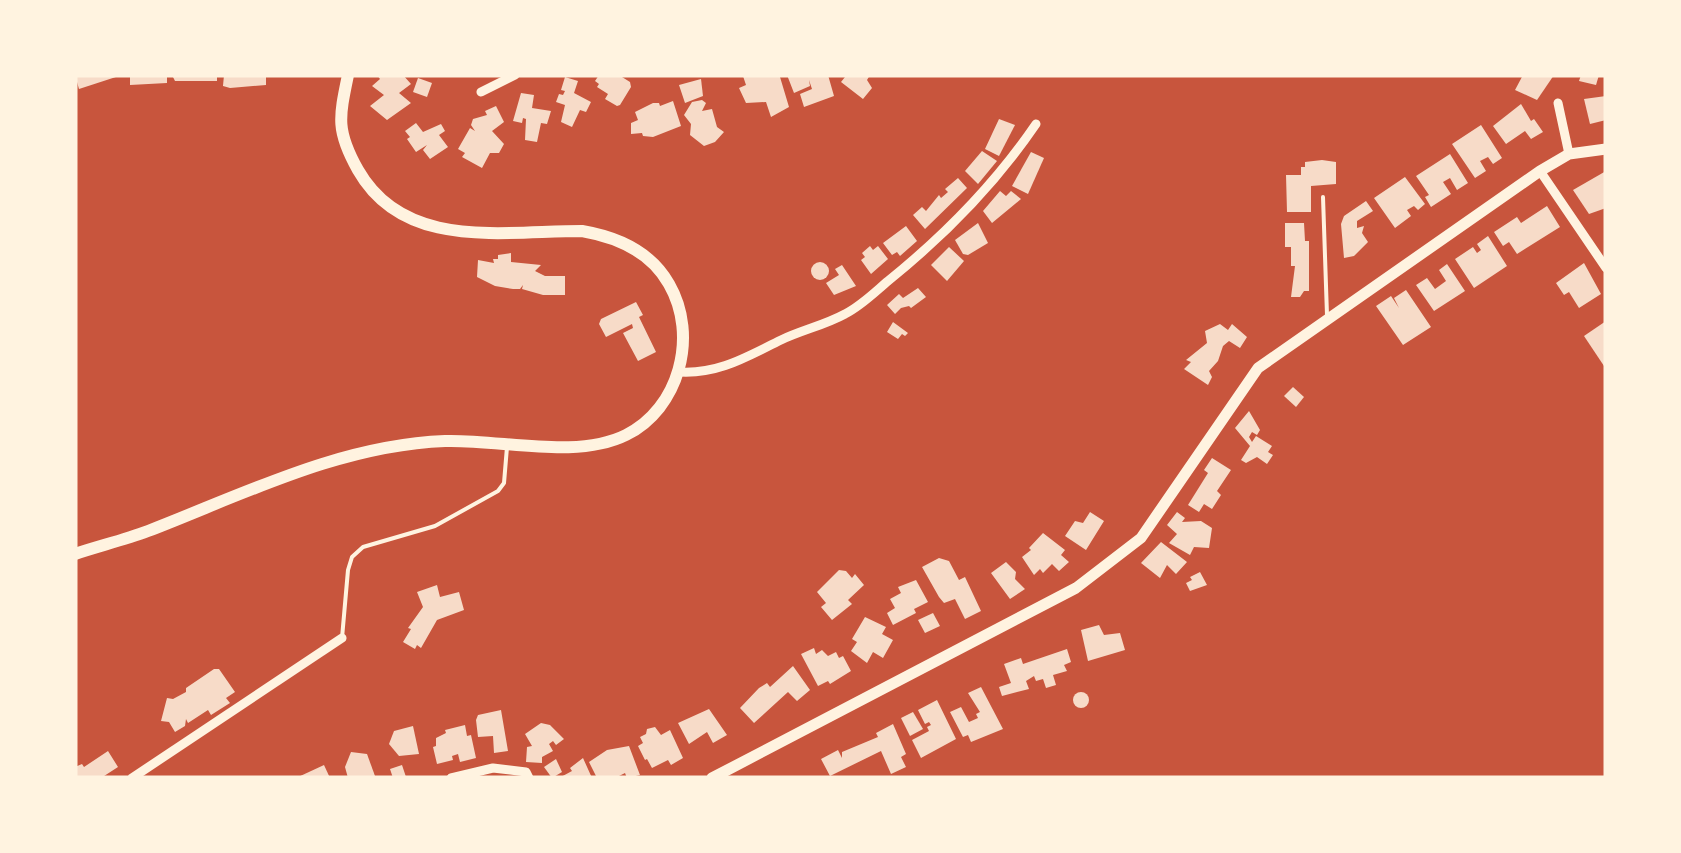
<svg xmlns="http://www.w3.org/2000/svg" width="1681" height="853" font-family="Quicksand,sans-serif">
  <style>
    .building { fill: #f7dbc8 }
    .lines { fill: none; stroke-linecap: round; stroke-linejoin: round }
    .service { stroke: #fff3e0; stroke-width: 4 }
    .minor { stroke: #fff3e0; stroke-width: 9 }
    .tertiary { stroke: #fff3e0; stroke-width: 11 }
    .secondary { stroke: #fff3e0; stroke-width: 12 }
  </style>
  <rect width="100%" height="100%" fill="#c8553d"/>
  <g class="building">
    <polygon points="75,75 119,75 119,76 79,89"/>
    <polygon points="130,75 167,75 167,83 130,85"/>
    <polygon points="172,75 217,75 217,81 175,81"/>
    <polygon points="224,75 266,75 266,85 230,88 223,86"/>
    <polygon points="377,75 403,75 411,84 399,93 411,103 387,120 370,106 384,95 372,86 380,79"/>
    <polygon points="599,75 624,75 622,77 630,82 631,87 620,105 617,106 605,99 608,94 597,87 599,84 595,81"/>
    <polygon points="761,75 780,77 789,107 771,117 766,102 746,103 739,88 746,85 743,76"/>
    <polygon points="787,75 828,75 834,96 804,107 800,94 812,89 809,80 810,86 794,93"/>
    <polygon points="842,75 870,75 867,80 872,88 863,99 841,82 845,77"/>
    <polygon points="1523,75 1554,75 1537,100 1515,90"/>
    <polygon points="1581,75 1599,75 1596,85 1579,81"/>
    <polygon points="565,77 578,81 574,93 591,102 586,112 580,110 572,127 561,122 565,105 556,102 559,94 563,95 565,91 561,90"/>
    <polygon points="418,78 432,83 427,97 413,92"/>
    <polygon points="701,79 703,96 685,103 679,85"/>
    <polygon points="521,93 534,95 532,108 551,111 547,124 541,123 537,142 525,140 526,119 523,118 522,123 513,121"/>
    <polygon points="1606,96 1606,120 1590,124 1584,99"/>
    <polygon points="702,100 706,103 702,111 712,109 717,127 724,132 715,142 704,146 690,135 691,124 684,115 692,102"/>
    <polygon points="673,101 681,126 653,137 643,136 642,133 631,134 631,123 638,120 635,112 653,103 659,103 660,106"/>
    <polygon points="1521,104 1531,121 1534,119 1543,132 1531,139 1525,131 1506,144 1493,126"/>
    <polygon points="496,106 504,122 492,131 504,144 499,153 490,153 482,168 462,157 465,153 458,149 470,128 475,131 471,125 473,119 487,115 485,111"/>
    <polygon points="999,119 1015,125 999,156 985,149"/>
    <polygon points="416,123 423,132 441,124 445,131 439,135 448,147 430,159 423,150 427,145 416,152 407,139 410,137 405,131"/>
    <polygon points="1481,125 1502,158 1493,164 1488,157 1480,161 1486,171 1475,178 1452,144"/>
    <polygon points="982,151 997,161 978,184 965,171"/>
    <polygon points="1031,152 1044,158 1028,194 1012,186"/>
    <polygon points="1450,154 1468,183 1457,190 1450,178 1443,182 1451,194 1431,207 1425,197 1429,195 1416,176"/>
    <polygon points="1322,160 1336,162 1336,184 1311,186 1311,212 1287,212 1286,175 1301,175 1301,167 1305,167 1305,162"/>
    <polygon points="1606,171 1606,208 1589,214 1573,190"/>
    <polygon points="1405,177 1425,204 1418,210 1414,206 1407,210 1411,216 1395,228 1374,198"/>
    <polygon points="958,178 967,188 925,229 913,215 922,207 926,211 939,195 941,198 948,192 945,189"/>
    <polygon points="1000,191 1006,196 1011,191 1021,199 992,223 983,211"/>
    <polygon points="1366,201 1373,211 1357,221 1357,228 1364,226 1362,233 1368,242 1354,256 1344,258 1341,224 1344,216"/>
    <polygon points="1547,206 1560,227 1517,254 1509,242 1503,246 1494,232 1517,217 1521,223"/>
    <polygon points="978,223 988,243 968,255 963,254 955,240"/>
    <polygon points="1285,223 1304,223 1305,241 1309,241 1309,291 1304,291 1300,297 1291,297 1295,266 1291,266 1291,247 1285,247"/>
    <polygon points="906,226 917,241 900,256 897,252 892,255 883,243"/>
    <polygon points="1488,236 1507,266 1474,288 1455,259 1473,247 1477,253 1481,250 1477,244"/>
    <polygon points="870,246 873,250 878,246 888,259 871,274 861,260 865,257 862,253"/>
    <polygon points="949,247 964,261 947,281 931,265"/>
    <polygon points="511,253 511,262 541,265 535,271 545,276 565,276 565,295 543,295 522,289 523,285 520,289 513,289 495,286 477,277 478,260 494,263 493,259 498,259 498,255"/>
    <circle cx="820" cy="271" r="9"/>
    <polygon points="1584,263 1601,294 1579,308 1569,292 1564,295 1556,283"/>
    <polygon points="1447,264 1465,291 1434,311 1416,285 1427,278 1435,289 1446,281 1439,270"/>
    <polygon points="842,265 856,286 834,295 826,283 839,275 835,269"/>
    <polygon points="918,288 926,297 911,308 909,306 901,308 895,314 887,305 899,294 903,298"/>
    <polygon points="1406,290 1431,327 1403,345 1376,306 1391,296 1399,308 1394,298"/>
    <polygon points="636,302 643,315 639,317 656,352 638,361 623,333 633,328 632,324 606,337 599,324 601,319"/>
    <polygon points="1606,321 1606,369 1584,336"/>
    <polygon points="893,322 908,333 905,336 902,334 898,339 887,332"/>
    <polygon points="1220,324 1228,330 1232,324 1247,337 1240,348 1229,341 1223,346 1218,361 1209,371 1212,377 1208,385 1184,369 1191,362 1186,360 1207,343 1205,331"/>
    <polygon points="1293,387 1304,397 1296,407 1284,396"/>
    <polygon points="1249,411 1260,430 1257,435 1252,432 1249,437 1252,442 1256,436 1272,446 1268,452 1273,455 1267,464 1257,457 1246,463 1241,460 1250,446 1235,428"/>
    <polygon points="1212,458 1231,470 1217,491 1221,495 1212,509 1204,504 1199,512 1188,505 1208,473 1204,470"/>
    <polygon points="1090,512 1104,521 1086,550 1065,536 1075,521 1083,523"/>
    <polygon points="1177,512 1185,518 1182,522 1201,521 1212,528 1209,548 1194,547 1190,555 1169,543 1177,534 1167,525"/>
    <polygon points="1043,533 1065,550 1061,555 1069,562 1059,571 1052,564 1043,573 1040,569 1034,575 1022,557 1031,550 1029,548"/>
    <polygon points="1161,542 1187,562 1176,574 1167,565 1160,578 1141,563"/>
    <polygon points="939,558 949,561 959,580 965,577 981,611 965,619 955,599 944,603 939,597 922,567"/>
    <polygon points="1006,562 1016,572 1015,579 1025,589 1010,599 991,573"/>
    <polygon points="839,570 846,571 852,578 855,574 864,585 848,600 852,604 832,620 821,607 826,603 817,592"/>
    <polygon points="1200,572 1207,585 1190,591 1186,583 1192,580 1190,577"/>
    <polygon points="916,580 928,602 914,609 916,613 893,625 887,613 895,608 890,599 901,593 898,587"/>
    <polygon points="437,585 440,597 459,592 464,610 437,620 421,648 417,645 415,649 403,642 411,629 408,628 423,607 417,592"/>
    <polygon points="933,613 940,626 925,633 918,620"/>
    <polygon points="865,617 886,627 882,634 893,640 883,658 873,652 867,663 851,651 857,642 852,639"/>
    <polygon points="1099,625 1104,635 1120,633 1125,650 1088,661 1081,630"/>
    <polygon points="814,648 816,654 822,650 828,656 836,652 839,658 843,656 851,671 830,684 828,681 818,686 801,654"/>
    <polygon points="1067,649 1071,662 1064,665 1067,671 1053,675 1056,685 1046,688 1043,679 1036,681 1034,676 1026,681 1029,689 1002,696 999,687 1011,683 1004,664 1021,658 1023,664"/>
    <polygon points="793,666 810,690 797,701 788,692 754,723 740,708 759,688 767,683 770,687"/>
    <polygon points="214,669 219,669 235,692 226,698 230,703 211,715 208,710 188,723 186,719 185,726 175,732 169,722 161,721 167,698 173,699 186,692 186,688"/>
    <polygon points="981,687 1003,729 971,742 968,735 963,737 950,712 961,707 969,722 978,718 976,714 980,712 968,693"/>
    <circle cx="1081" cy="700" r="8"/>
    <polygon points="937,700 956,739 921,758 912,740 929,731 927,727 931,725 929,722 925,724 918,710"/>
    <polygon points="709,709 727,735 713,743 707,732 689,744 678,723"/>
    <polygon points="501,710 508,751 494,753 493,736 478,737 476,720 478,715"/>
    <polygon points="913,712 923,729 910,736 901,718"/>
    <polygon points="541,723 550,725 564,739 556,745 553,741 549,744 553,751 542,757 542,763 526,762 527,747 532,746 525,734"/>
    <polygon points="893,724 906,754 901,757 906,767 891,774 881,751 830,776 821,759 838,750 842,758 842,752 878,737 876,733"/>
    <polygon points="465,725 467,736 471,735 476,758 460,762 458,754 452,756 453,760 437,764 433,747 436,746 436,738 446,733 445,730"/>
    <polygon points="413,726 419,754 399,756 389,744 394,731"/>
    <polygon points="655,727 661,735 670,730 683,758 671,765 668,760 652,768 647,759 645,760 638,746 643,743 640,737 646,734 647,729"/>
    <polygon points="629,746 640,775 627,778 625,773 619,776 620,778 597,778 589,762 607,750"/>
    <polygon points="108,751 118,767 101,778 75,778 75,767 82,764 84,767"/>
    <polygon points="351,752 367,754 375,776 348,778 345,767"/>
    <polygon points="583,758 592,778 559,778 572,771 570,768"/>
    <polygon points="556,759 562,772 552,778 544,767"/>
    <polygon points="324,765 330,778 296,778"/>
    <polygon points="402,765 406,777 393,778 390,769"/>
  </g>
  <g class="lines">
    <g class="service">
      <polyline points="1323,197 1327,315"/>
      <polyline points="342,638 348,570 352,557 363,547 435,526 498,491 504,483 507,447"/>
    </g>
    <g class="minor">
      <polyline points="481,92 515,75"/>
      <polyline points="1558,103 1569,154"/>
      <polyline points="1540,171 1606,268"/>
      <path d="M680 372C719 374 746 357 781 340 802 330 825 325 845 314 861 306 875 292 888 281 945 235 995 184 1036 124"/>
      <polyline points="132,778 342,638"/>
      <polyline points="451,778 493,768 526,772 529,778"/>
    </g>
    <polyline class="tertiary" points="712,778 1076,588 1141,538 1258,368 1540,171 1569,154 1606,149"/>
    <path class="secondary" d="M75 554C99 546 124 540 148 531 244 494 340 445 445 441 500 439 576 460 626 435 679 409 699 336 669 284 651 252 617 237 582 231 503 231 404 251 358 170 336 131 339 118 348 75"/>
  </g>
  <rect width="1681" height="853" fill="none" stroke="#fff3e0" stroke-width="155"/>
</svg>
